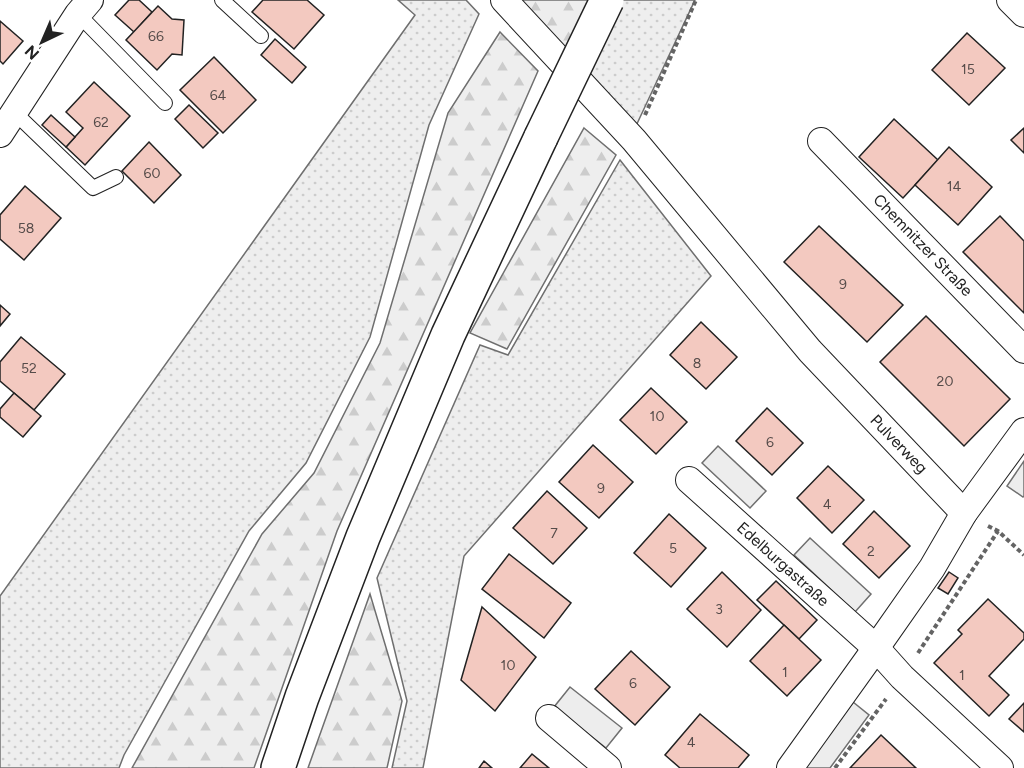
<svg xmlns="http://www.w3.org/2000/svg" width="1024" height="768" font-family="Figtree,sans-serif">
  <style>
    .grass { fill: url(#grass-dots); stroke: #6f6f6f; stroke-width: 1.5 }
    .forest { fill: url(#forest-firs); stroke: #6f6f6f; stroke-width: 1.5 }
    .parking { fill: #ededed; stroke: #6f6f6f; stroke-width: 1.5 }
    .building { fill: #f3c9c0; stroke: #222; stroke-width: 1.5 }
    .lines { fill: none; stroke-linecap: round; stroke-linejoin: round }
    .lane-casing { stroke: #222; stroke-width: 16 }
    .street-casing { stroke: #222; stroke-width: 28 }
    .primary-casing { stroke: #222; stroke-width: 36 }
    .path { stroke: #646464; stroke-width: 4; stroke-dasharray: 4.5 3; stroke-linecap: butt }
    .lane { stroke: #fff; stroke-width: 14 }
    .street { stroke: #fff; stroke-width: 26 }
    .primary { stroke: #fff; stroke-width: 33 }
    .primary-bridge-casing { stroke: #222; stroke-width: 36; stroke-linecap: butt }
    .primary-bridge { stroke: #fff; stroke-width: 33 }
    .labels { text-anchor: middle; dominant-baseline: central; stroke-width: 4.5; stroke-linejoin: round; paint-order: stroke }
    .number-label { font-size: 14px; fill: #564c4a }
    .street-label { font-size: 16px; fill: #222; stroke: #fff }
  </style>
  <defs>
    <pattern id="grass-dots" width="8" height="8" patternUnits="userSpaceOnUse" patternTransform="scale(1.5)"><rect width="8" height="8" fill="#eee"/><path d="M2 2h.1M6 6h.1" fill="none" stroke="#ccc" stroke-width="1.8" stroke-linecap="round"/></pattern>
    <pattern id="forest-firs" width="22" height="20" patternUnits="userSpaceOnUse" patternTransform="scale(1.5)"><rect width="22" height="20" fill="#eee"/><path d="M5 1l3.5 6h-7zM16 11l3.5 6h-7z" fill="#ccc"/></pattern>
  </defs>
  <rect width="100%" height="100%" fill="#fff"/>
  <g class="grass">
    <polygon points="398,0 466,0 479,14 429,125 370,337 306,463 249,531 124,755 119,768 0,768 0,596 415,15"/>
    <polygon points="619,0 695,0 635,128 582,71"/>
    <polygon points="620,160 711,276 464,556 423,768 392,768 407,701 377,578 480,345 508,355"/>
  </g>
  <g class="forest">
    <polygon points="517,0 598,0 569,57"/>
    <polygon points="500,32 538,71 337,531 254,768 132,768 262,534 314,473 380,343 448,113"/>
    <polygon points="584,128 616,155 507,349 470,333"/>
    <polygon points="370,594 402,701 387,768 308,768"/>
  </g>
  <g class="parking">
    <polygon points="718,446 766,491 750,508 702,463"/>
    <polygon points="1024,461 1024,496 1023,497 1007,486"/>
    <polygon points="810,538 871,594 855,612 794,555"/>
    <polygon points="570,687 622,728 606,748 554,707"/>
    <polygon points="853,702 869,715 830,768 805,768"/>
  </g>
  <g class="building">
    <polygon points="129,0 139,0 152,12 134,32 115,15"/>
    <polygon points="263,0 307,0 324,15 294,49 252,12"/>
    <polygon points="158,6 172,19 184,20 182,55 172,54 157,70 126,40"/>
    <polygon points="0,21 23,41 3,64 0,61"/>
    <polygon points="967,33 1005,68 969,105 932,70"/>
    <polygon points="275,39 306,67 292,83 261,55"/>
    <polygon points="214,57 256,100 223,133 180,90"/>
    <polygon points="94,82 130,116 85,165 66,147 83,128 66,112"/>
    <polygon points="189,105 218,133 203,148 175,119"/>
    <polygon points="51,115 75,137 66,147 42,125"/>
    <polygon points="894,119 938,160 903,198 859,157"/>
    <polygon points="1024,128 1024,153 1011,140"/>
    <polygon points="149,142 181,175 154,203 122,171"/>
    <polygon points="949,147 992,187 958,225 915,185"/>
    <polygon points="25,186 61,218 24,260 0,239 0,215"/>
    <polygon points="1000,216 1024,241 1024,313 963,252"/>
    <polygon points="819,226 903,305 867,342 784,262"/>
    <polygon points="0,305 10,314 0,326"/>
    <polygon points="926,316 1010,399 964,446 880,362"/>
    <polygon points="701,322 737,357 706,389 670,355"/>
    <polygon points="21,337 65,374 34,410 0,381 0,362"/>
    <polygon points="651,388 687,422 656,454 620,420"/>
    <polygon points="14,393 41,416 23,437 0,417 0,409"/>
    <polygon points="767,408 803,443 772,475 736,441"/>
    <polygon points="593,445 633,482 599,518 559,482"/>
    <polygon points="828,466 864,500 832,533 797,498"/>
    <polygon points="547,491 587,528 553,564 513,528"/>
    <polygon points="874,511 910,546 879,578 843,544"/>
    <polygon points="669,514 706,548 671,587 634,553"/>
    <polygon points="509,554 571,603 544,638 482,589"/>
    <polygon points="722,572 761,610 727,647 687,609"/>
    <polygon points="949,572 958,578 948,594 938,588"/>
    <polygon points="776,581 817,620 799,639 757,600"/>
    <polygon points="988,599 1024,633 1024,639 989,676 1009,695 989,716 934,663 962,634 958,630"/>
    <polygon points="482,607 536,657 495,711 461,680"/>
    <polygon points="784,625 821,660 787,696 750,661"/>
    <polygon points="631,651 670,687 635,725 595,689"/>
    <polygon points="1024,703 1024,732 1009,719"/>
    <polygon points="700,714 749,755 738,768 680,768 665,755"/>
    <polygon points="881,735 916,768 850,768"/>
    <polygon points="532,754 549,768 520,768"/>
    <polygon points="484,761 492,768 479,768"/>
  </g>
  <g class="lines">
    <defs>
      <g id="lane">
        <polyline points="222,0 261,36"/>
        <polyline points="78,14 165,103"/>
        <polyline points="14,112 93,188 116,177"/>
      </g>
      <g id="street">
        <polyline points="504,0 634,140 810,351 964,513"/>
        <polyline points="1010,0 1024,14"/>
        <polyline points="0,134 78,14 90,0"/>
        <polyline points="821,141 1024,350"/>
        <polyline points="689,480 876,648 902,677 1000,768"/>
        <polyline points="549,718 608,768"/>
        <polyline points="790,768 876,648 932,568 964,513 1024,431"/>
      </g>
      <polyline id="primary" points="278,768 302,697 363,537 448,335 541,137"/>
    </defs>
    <use href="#lane" class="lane-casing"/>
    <use href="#street" class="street-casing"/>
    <use href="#primary" class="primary-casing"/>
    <g class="path">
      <polyline points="645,115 696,0"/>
      <polyline points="988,526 998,531 1024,555"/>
      <polyline points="918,653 998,531"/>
      <polyline points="835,768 886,699"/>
    </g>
    <use href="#lane" class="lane"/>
    <use href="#street" class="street"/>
    <use href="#primary" class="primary"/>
    <defs>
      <polyline id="primary-bridge" points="541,137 607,0"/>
    </defs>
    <use href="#primary-bridge" class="primary-bridge-casing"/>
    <use href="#primary-bridge" class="primary-bridge"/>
  </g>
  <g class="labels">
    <g class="number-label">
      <text x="156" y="36">66</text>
      <text x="968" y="69">15</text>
      <text x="218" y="95">64</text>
      <text x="101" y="122">62</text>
      <text x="152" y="173">60</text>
      <text x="954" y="186">14</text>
      <text x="26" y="228">58</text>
      <text x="843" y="284">9</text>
      <text x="697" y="363">8</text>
      <text x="29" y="368">52</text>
      <text x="945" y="381">20</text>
      <text x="657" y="416">10</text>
      <text x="770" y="442">6</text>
      <text x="601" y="488">9</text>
      <text x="827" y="504">4</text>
      <text x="554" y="533">7</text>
      <text x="673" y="548">5</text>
      <text x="871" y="551">2</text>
      <text x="719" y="609">3</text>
      <text x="508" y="665">10</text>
      <text x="785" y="672">1</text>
      <text x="962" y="675">1</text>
      <text x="633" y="683">6</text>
      <text x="691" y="742">4</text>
    </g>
    <g class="street-label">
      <text transform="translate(923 245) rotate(46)">Chemnitzer Straße</text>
      <text transform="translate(899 444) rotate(46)">Pulverweg</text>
      <text transform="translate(783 564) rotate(42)">Edelburgastraße</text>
    </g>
  </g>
  <g transform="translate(42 42) rotate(224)" stroke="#ffffff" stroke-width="4.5" paint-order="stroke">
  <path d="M0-4.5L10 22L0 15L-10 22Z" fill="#222222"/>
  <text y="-9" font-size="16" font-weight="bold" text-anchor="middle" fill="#222222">N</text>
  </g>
</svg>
